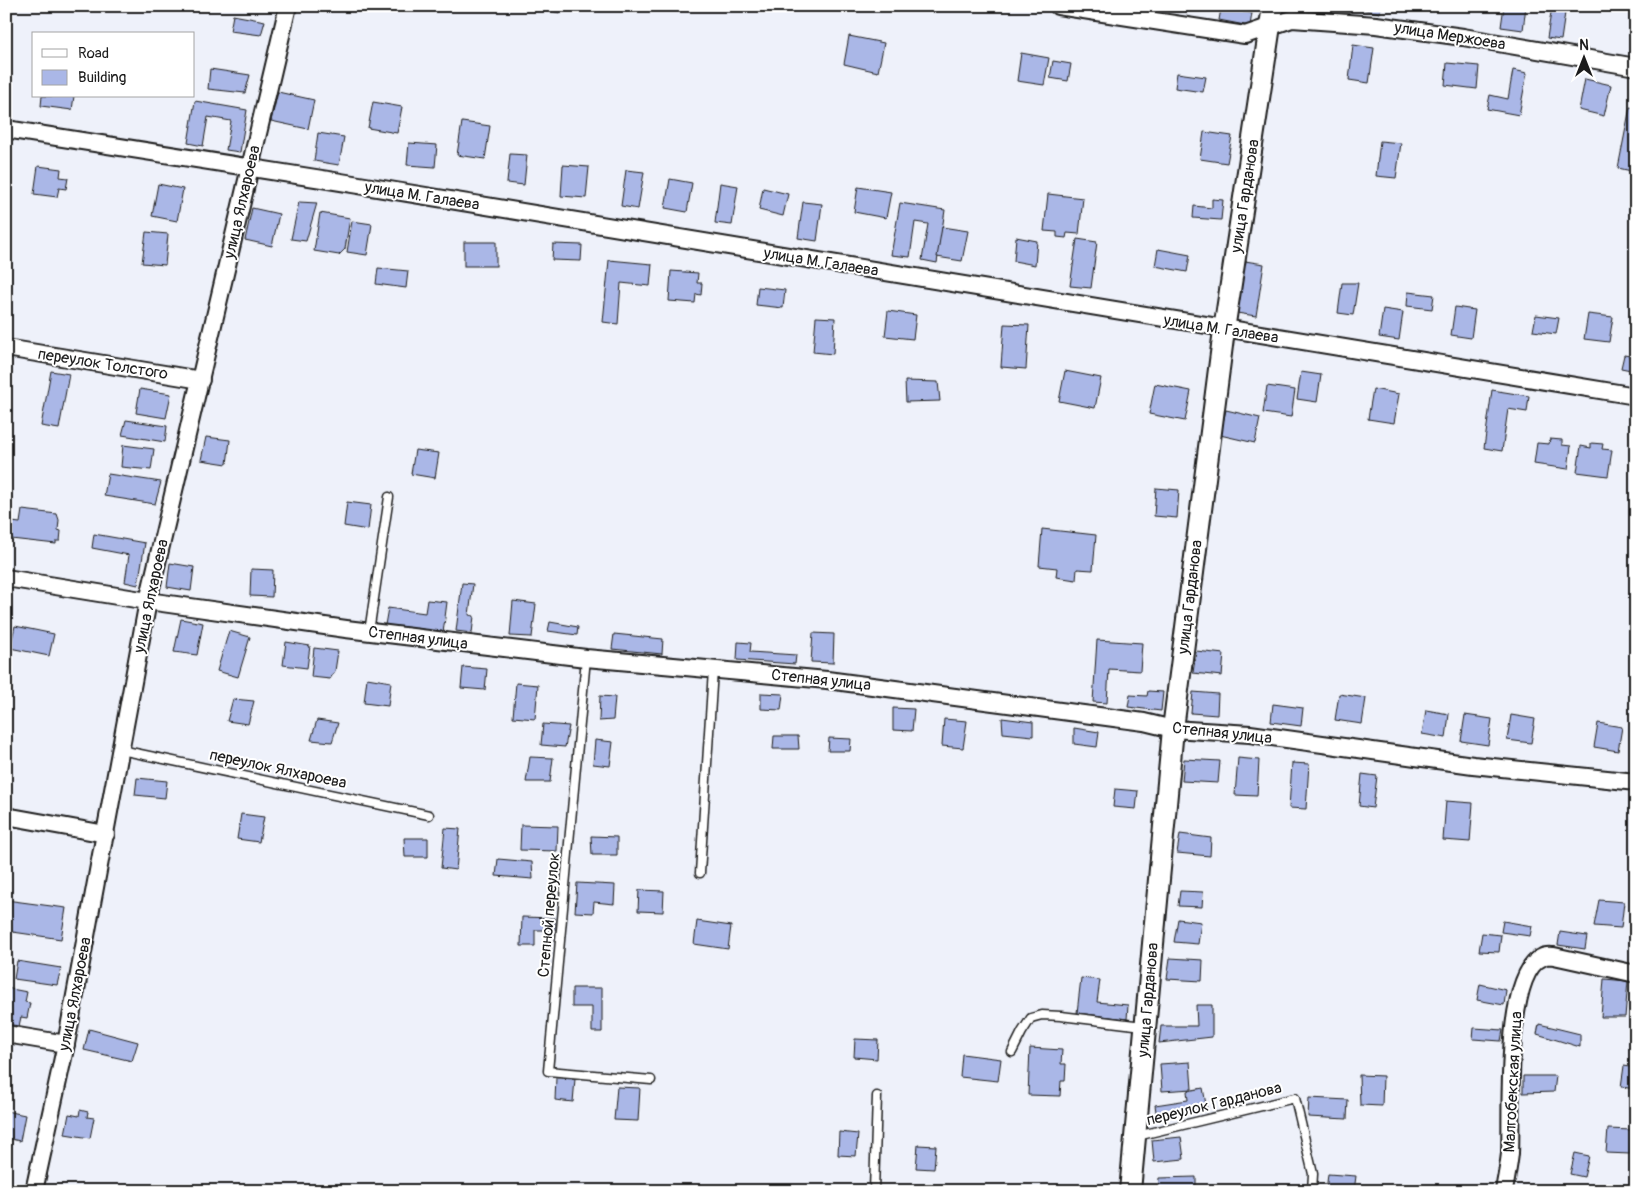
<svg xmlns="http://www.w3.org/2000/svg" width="1642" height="1197" font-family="Pangolin,sans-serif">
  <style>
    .building { fill: #aab7e7; stroke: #1c1c1c }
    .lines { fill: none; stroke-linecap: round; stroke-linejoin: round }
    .service-casing { stroke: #1c1c1c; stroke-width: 11 }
    .minor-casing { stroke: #1c1c1c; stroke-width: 20 }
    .tertiary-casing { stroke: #1c1c1c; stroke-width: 24 }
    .service { stroke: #fff; stroke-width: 8 }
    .minor { stroke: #fff; stroke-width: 16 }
    .tertiary { stroke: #fff; stroke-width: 20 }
    .labels { text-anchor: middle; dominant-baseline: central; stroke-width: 4; stroke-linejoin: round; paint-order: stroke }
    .street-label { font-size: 16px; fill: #1c1c1c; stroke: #fff }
  </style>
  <rect width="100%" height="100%" fill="#eef1fa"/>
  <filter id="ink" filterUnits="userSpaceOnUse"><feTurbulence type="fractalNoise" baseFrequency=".02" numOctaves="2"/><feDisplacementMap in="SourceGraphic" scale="10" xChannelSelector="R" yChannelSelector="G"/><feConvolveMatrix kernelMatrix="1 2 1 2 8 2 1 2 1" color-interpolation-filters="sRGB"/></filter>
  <g filter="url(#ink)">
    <g class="building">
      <polygon points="524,6 561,6 560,13"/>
      <polygon points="750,6 776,6 775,13 750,8"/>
      <polygon points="1130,6 1157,6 1156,12 1130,8"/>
      <polygon points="1229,6 1244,8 1243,12 1252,13 1250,26 1219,20 1221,9 1228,10"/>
      <polygon points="1361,6 1381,6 1380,13 1360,9"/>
      <polygon points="1504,6 1526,6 1523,30 1501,27"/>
      <polygon points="1552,6 1566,6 1561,40 1547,38"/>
      <polygon points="233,15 265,21 261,35 230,31"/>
      <polygon points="849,36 884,43 878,72 844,64"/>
      <polygon points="1353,45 1374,48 1369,83 1349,80"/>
      <polygon points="1021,53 1049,58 1044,85 1017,81"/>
      <polygon points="1053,61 1071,64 1068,81 1050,78"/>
      <polygon points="1447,63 1479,66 1477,89 1445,85"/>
      <polygon points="210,69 250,75 245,93 208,89"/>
      <polygon points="1513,70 1527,73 1519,115 1487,109 1490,95 1508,99"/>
      <polygon points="1177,73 1206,77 1203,92 1175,88"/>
      <polygon points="1585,79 1611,85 1604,116 1579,110"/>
      <polygon points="278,92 314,100 308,129 271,121"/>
      <polygon points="42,96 74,96 72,110 41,106"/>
      <polygon points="195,101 247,110 240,152 226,150 231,121 208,117 203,146 188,143"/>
      <polygon points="373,102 402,107 397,133 368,128"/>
      <polygon points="1630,107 1636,108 1636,172 1618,168"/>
      <polygon points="462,122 490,126 485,159 457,155"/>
      <polygon points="1204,132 1232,136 1227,163 1200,159"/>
      <polygon points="318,133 344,137 339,165 314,161"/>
      <polygon points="1380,141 1401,143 1396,178 1376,176"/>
      <polygon points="409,143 437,145 435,167 407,165"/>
      <polygon points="510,154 527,155 524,185 507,183"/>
      <polygon points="563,165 589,167 586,198 561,196"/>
      <polygon points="38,166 61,169 60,177 68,178 66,189 59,188 57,197 34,194"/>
      <polygon points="626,170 644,172 638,209 621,206"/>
      <polygon points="670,179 692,183 687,212 665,208"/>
      <polygon points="720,183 738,186 732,225 715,223"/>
      <polygon points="158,184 183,189 177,221 152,216"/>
      <polygon points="858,187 891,192 886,218 854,212"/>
      <polygon points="763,188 788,194 783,216 759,210"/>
      <polygon points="1048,194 1083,198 1079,234 1067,233 1066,238 1057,237 1057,232 1044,231"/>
      <polygon points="1212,199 1223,200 1221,220 1193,218 1194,206 1212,208"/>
      <polygon points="299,202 317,203 306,241 291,239"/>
      <polygon points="803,202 822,204 817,241 798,238"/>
      <polygon points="900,203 945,210 937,263 922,260 928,224 915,222 910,257 891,255"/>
      <polygon points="252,208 279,214 272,246 245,240"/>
      <polygon points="320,213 350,218 345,249 339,255 314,251"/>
      <polygon points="352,221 372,224 367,255 347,252"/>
      <polygon points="942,227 968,231 962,261 937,257"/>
      <polygon points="146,232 168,234 165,265 142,263"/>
      <polygon points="1016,237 1037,241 1035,265 1014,261"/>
      <polygon points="1077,239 1097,242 1091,288 1070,286"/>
      <rect x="464" y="242" width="32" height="24"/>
      <polygon points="553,244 582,245 581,261 552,260"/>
      <polygon points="1158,249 1190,255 1187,272 1155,266"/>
      <polygon points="609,260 652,264 650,286 621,283 618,324 603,322"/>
      <polygon points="1245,261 1264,264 1256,316 1237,313"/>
      <polygon points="378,268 408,271 406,288 376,284"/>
      <polygon points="671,271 698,273 697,283 702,283 701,295 696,294 695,303 669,301"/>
      <polygon points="1342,283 1358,283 1353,315 1338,313"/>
      <polygon points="758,287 785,290 783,308 756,305"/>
      <polygon points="1408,292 1434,295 1432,309 1407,306"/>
      <polygon points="1455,307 1475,310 1471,338 1451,335"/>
      <polygon points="1383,309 1403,312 1399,340 1379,337"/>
      <polygon points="888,311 916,315 913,339 885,336"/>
      <polygon points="1588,314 1613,317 1609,342 1584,339"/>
      <polygon points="1536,315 1559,318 1556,334 1533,331"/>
      <polygon points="816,317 835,318 833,354 813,352"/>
      <polygon points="1004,324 1029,325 1026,369 1001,367"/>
      <polygon points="1624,355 1636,357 1636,371 1621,368"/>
      <polygon points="51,371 69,374 59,429 41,426"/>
      <polygon points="1065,371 1101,378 1095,408 1059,401"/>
      <polygon points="1301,372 1321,375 1317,402 1297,399"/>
      <polygon points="905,381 938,382 940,401 906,402"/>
      <polygon points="1155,384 1191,391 1185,421 1149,414"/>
      <polygon points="1267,386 1295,390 1291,417 1263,413"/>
      <polygon points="140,389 171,394 166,418 136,413"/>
      <polygon points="1373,389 1399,394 1394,423 1368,419"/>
      <polygon points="1492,390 1529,396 1527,412 1508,409 1502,451 1484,448"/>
      <polygon points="1226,410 1260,418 1255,443 1220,435"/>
      <polygon points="126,420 167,426 165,442 122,435"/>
      <polygon points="206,437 230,440 227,464 201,460"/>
      <polygon points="1550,439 1562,440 1562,445 1571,446 1568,469 1534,464 1537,443 1549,444"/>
      <polygon points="1591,443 1603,444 1602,449 1612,450 1608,476 1577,472 1581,446 1591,448"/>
      <polygon points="123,445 154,449 151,470 121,467"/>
      <polygon points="415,450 439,453 435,478 411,474"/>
      <polygon points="108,474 161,482 155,504 104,496"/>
      <polygon points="1156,488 1179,490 1177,518 1154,516"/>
      <polygon points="347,502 371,505 368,530 344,526"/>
      <polygon points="22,510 57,514 59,520 58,530 61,531 60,541 56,541 56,544 11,539 12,522 20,523"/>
      <polygon points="1042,529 1096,535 1093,570 1077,569 1076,580 1056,577 1057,568 1039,566"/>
      <polygon points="94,534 145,543 138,585 125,582 129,555 92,548"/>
      <polygon points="170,563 194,567 191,591 167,587"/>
      <polygon points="251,569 273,570 272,597 250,596"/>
      <polygon points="462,583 473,584 469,615 474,616 472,633 456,631"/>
      <polygon points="427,600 447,602 443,633 385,625 388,608 425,613"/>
      <polygon points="513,601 536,604 532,637 510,636"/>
      <polygon points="181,619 203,623 197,655 174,652"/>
      <polygon points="550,622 578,627 577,635 548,631"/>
      <polygon points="15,626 54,634 49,656 10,648"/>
      <polygon points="229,631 250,637 238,677 217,671"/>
      <polygon points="813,633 834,634 833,663 811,662"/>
      <polygon points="614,634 663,639 662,654 612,649"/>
      <polygon points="1097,640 1142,643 1140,671 1109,669 1107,703 1093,702"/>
      <polygon points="286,642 310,646 307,668 283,665"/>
      <polygon points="738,642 751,643 750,652 796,655 795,664 737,660"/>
      <polygon points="314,648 338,651 335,671 330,679 311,677"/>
      <polygon points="1196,651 1224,654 1222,676 1193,673"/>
      <polygon points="463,667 487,669 485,690 461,688"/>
      <polygon points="367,678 391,682 388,706 364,703"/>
      <polygon points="516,683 538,685 535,719 513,717"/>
      <polygon points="1148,691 1163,692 1161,711 1128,707 1130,695 1147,696"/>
      <polygon points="1193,692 1218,694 1217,715 1191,713"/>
      <polygon points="761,693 783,694 781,710 761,709"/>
      <polygon points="1339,694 1366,698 1362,724 1335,720"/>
      <polygon points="600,696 615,697 613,720 599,721"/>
      <polygon points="233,699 254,701 248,724 227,721"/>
      <polygon points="1273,704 1303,708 1301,726 1271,722"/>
      <polygon points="893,708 914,709 912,731 893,730"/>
      <polygon points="1426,710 1449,714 1446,738 1422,734"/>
      <polygon points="1465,715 1492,719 1488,745 1461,741"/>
      <polygon points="1511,715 1535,719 1531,743 1507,740"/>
      <polygon points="1002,718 1033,722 1033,736 1003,733"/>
      <polygon points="944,719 967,721 963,748 942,746"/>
      <polygon points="317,720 338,723 332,742 311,740"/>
      <polygon points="1598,723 1622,727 1618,751 1594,747"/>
      <polygon points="543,724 569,726 565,747 541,745"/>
      <polygon points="1074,728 1099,732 1097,747 1074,744"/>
      <polygon points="774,736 798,736 799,749 773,749"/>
      <polygon points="829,738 851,739 850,751 828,751"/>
      <polygon points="595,740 613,742 610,766 593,764"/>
      <polygon points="530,757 553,758 550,782 526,782"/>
      <polygon points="1238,758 1259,760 1257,796 1235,795"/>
      <polygon points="1184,759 1220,761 1218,783 1182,781"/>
      <polygon points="1292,763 1309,764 1306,809 1289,808"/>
      <polygon points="1362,774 1377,776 1373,808 1359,806"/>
      <polygon points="137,778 167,781 165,798 135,795"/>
      <polygon points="1115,789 1138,791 1136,809 1113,807"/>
      <polygon points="1446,801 1473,803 1470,842 1443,840"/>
      <polygon points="241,814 264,817 259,842 237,839"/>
      <polygon points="521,825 558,826 557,851 520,850"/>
      <polygon points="445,828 460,829 456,870 441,868"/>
      <polygon points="1180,834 1211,838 1210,856 1177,853"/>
      <polygon points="591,836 617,837 617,855 592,855"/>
      <polygon points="404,838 428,838 428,857 405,857"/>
      <polygon points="498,859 532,862 533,879 496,876"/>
      <polygon points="577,883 615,885 614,904 594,902 593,913 575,912"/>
      <polygon points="639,890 664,891 663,912 638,911"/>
      <polygon points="1180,891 1203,892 1202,907 1178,906"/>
      <polygon points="6,900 66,908 61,939 6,931"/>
      <polygon points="1599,900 1624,902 1621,928 1594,926"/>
      <polygon points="522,917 555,918 555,930 535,930 535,946 521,946"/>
      <polygon points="1178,919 1201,922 1198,944 1174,942"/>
      <polygon points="697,921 731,926 728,949 694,944"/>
      <polygon points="1503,921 1532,926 1530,936 1501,932"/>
      <polygon points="1560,932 1587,936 1585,949 1558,945"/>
      <polygon points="1482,933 1501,935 1499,952 1479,951"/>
      <polygon points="1170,958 1203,960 1202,981 1167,979"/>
      <polygon points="17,961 61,968 57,985 14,979"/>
      <polygon points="1081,978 1100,980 1097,1002 1128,1005 1127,1019 1077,1013"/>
      <polygon points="1604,979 1628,981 1625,1017 1601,1017"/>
      <polygon points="1480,984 1506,990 1504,1005 1477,1000"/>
      <polygon points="6,988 27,992 25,1002 30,1003 27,1018 21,1017 19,1026 6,1024"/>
      <polygon points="572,988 602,988 602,1032 592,1032 592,1007 572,1007"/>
      <polygon points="1196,1005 1212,1005 1212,1037 1159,1043 1161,1026 1197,1026"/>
      <polygon points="1539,1024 1580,1034 1580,1047 1537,1034"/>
      <polygon points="1474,1028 1503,1030 1501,1041 1473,1039"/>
      <polygon points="89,1029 138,1042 132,1061 84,1050"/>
      <polygon points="855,1039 878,1040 877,1059 854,1057"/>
      <polygon points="1030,1048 1062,1050 1061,1064 1066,1064 1065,1081 1061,1081 1060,1096 1028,1095"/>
      <polygon points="962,1054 1001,1059 998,1081 960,1077"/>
      <polygon points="1190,1062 1192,1089 1162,1091 1160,1064"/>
      <polygon points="1624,1066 1636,1068 1636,1089 1621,1087"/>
      <polygon points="1359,1075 1383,1076 1382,1106 1360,1105"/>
      <polygon points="1523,1076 1556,1076 1554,1092 1523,1093"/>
      <polygon points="556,1078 575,1079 573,1102 555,1100"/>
      <polygon points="617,1087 640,1088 638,1121 614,1120"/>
      <polygon points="1203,1088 1207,1110 1157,1118 1155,1105 1188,1100 1187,1091"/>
      <polygon points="1309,1098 1348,1100 1347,1119 1308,1117"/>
      <polygon points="80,1110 88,1112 87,1117 94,1118 90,1138 65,1134 69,1114 79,1116"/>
      <polygon points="6,1111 25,1115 20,1141 6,1138"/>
      <polygon points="1608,1129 1631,1130 1630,1154 1606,1153"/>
      <polygon points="839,1132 858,1134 856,1156 838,1155"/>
      <polygon points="1181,1137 1184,1159 1154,1162 1152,1140"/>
      <polygon points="918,1145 936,1146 934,1169 916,1168"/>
      <polygon points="1575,1153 1589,1156 1584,1177 1570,1174"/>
      <polygon points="1328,1174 1356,1176 1354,1191 1326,1191"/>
      <polygon points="1196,1177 1196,1191 1158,1191 1159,1178"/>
    </g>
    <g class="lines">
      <defs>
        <g id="service">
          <polyline points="369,632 389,497"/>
          <polyline points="586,658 548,1071 651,1080"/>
          <polyline points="121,750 429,815"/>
          <polyline points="700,873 713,670"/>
          <polyline points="1012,1052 1022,1032 1031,1018 1042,1015 1061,1016 1143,1026"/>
          <polyline points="1137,1136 1295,1098 1313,1174 1312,1191"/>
          <polyline points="874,1191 877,1096"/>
        </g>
        <g id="minor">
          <polyline points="1058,6 1245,35 1292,19 1376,25 1463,37 1636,67"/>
          <path d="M6 129C550 213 1092 308 1636 396"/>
          <polyline points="6,348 201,380"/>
          <polyline points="6,578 148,601 346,629 586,658 827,680 1144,722 1173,729 1250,734 1473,765 1636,782"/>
          <polyline points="6,816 106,834"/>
          <polyline points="6,1034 66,1044"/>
          <polyline points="34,1191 66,1044 148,601 288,6"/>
          <path d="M1504 1191C1506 1178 1509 1165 1510 1153 1512 1115 1503 973 1543 957 1546 955 1551 956 1554 956L1636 974"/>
        </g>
        <polyline id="tertiary" points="1130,1191 1173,729 1224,330 1273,6"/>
      </defs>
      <use href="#service" class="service-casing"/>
      <use href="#minor" class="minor-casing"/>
      <use href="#tertiary" class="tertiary-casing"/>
      <use href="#service" class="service"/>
      <use href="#minor" class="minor"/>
      <use href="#tertiary" class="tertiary"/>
    </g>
  </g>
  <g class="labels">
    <g class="street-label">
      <text transform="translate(1450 36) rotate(9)">улица Мержоева</text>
      <text transform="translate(422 196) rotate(9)">улица М. Галаева</text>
      <text transform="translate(1245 196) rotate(-81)">улица Гарданова</text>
      <text transform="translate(242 202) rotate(-77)">улица Ялхароева</text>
      <text transform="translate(821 262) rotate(9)">улица М. Галаева</text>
      <text transform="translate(1221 329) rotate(9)">улица М. Галаева</text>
      <text transform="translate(103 364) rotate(9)">переулок Толстого</text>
      <text transform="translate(151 596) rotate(-78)">улица Ялхароева</text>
      <text transform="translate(1190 597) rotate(-83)">улица Гарданова</text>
      <text transform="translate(418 638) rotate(7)">Степная улица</text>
      <text transform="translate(821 680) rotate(6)">Степная улица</text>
      <text transform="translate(1222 733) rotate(6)">Степная улица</text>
      <text transform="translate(278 769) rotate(12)">переулок Ялхароева</text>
      <text transform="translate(549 915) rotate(-85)">Степной переулок</text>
      <text transform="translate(75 994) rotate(-79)">улица Ялхароева</text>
      <text transform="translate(1148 1000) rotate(-85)">улица Гарданова</text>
      <text transform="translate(1513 1082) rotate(-87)">Малгобекская улица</text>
      <text transform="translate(1214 1104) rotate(-14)">переулок Гарданова</text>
    </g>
  </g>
  <rect width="1642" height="1197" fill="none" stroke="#fff" stroke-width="25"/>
  <rect x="12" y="12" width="1617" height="1172" fill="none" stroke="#1c1c1c" stroke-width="2" filter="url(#ink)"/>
  <rect x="32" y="32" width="162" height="65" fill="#ffffff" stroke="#a4a4a4"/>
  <rect x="42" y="49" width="25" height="8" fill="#ffffff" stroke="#a4a4a4"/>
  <text x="78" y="58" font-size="15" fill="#1c1c1c">Road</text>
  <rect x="42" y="70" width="25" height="15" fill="#aab7e7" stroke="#a4a4a4"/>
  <text x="78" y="82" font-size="15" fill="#1c1c1c">Building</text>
  <g transform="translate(1584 58)" stroke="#ffffff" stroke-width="4" paint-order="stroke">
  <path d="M0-4L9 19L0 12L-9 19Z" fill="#1c1c1c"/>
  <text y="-8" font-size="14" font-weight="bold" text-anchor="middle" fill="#1c1c1c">N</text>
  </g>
</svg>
